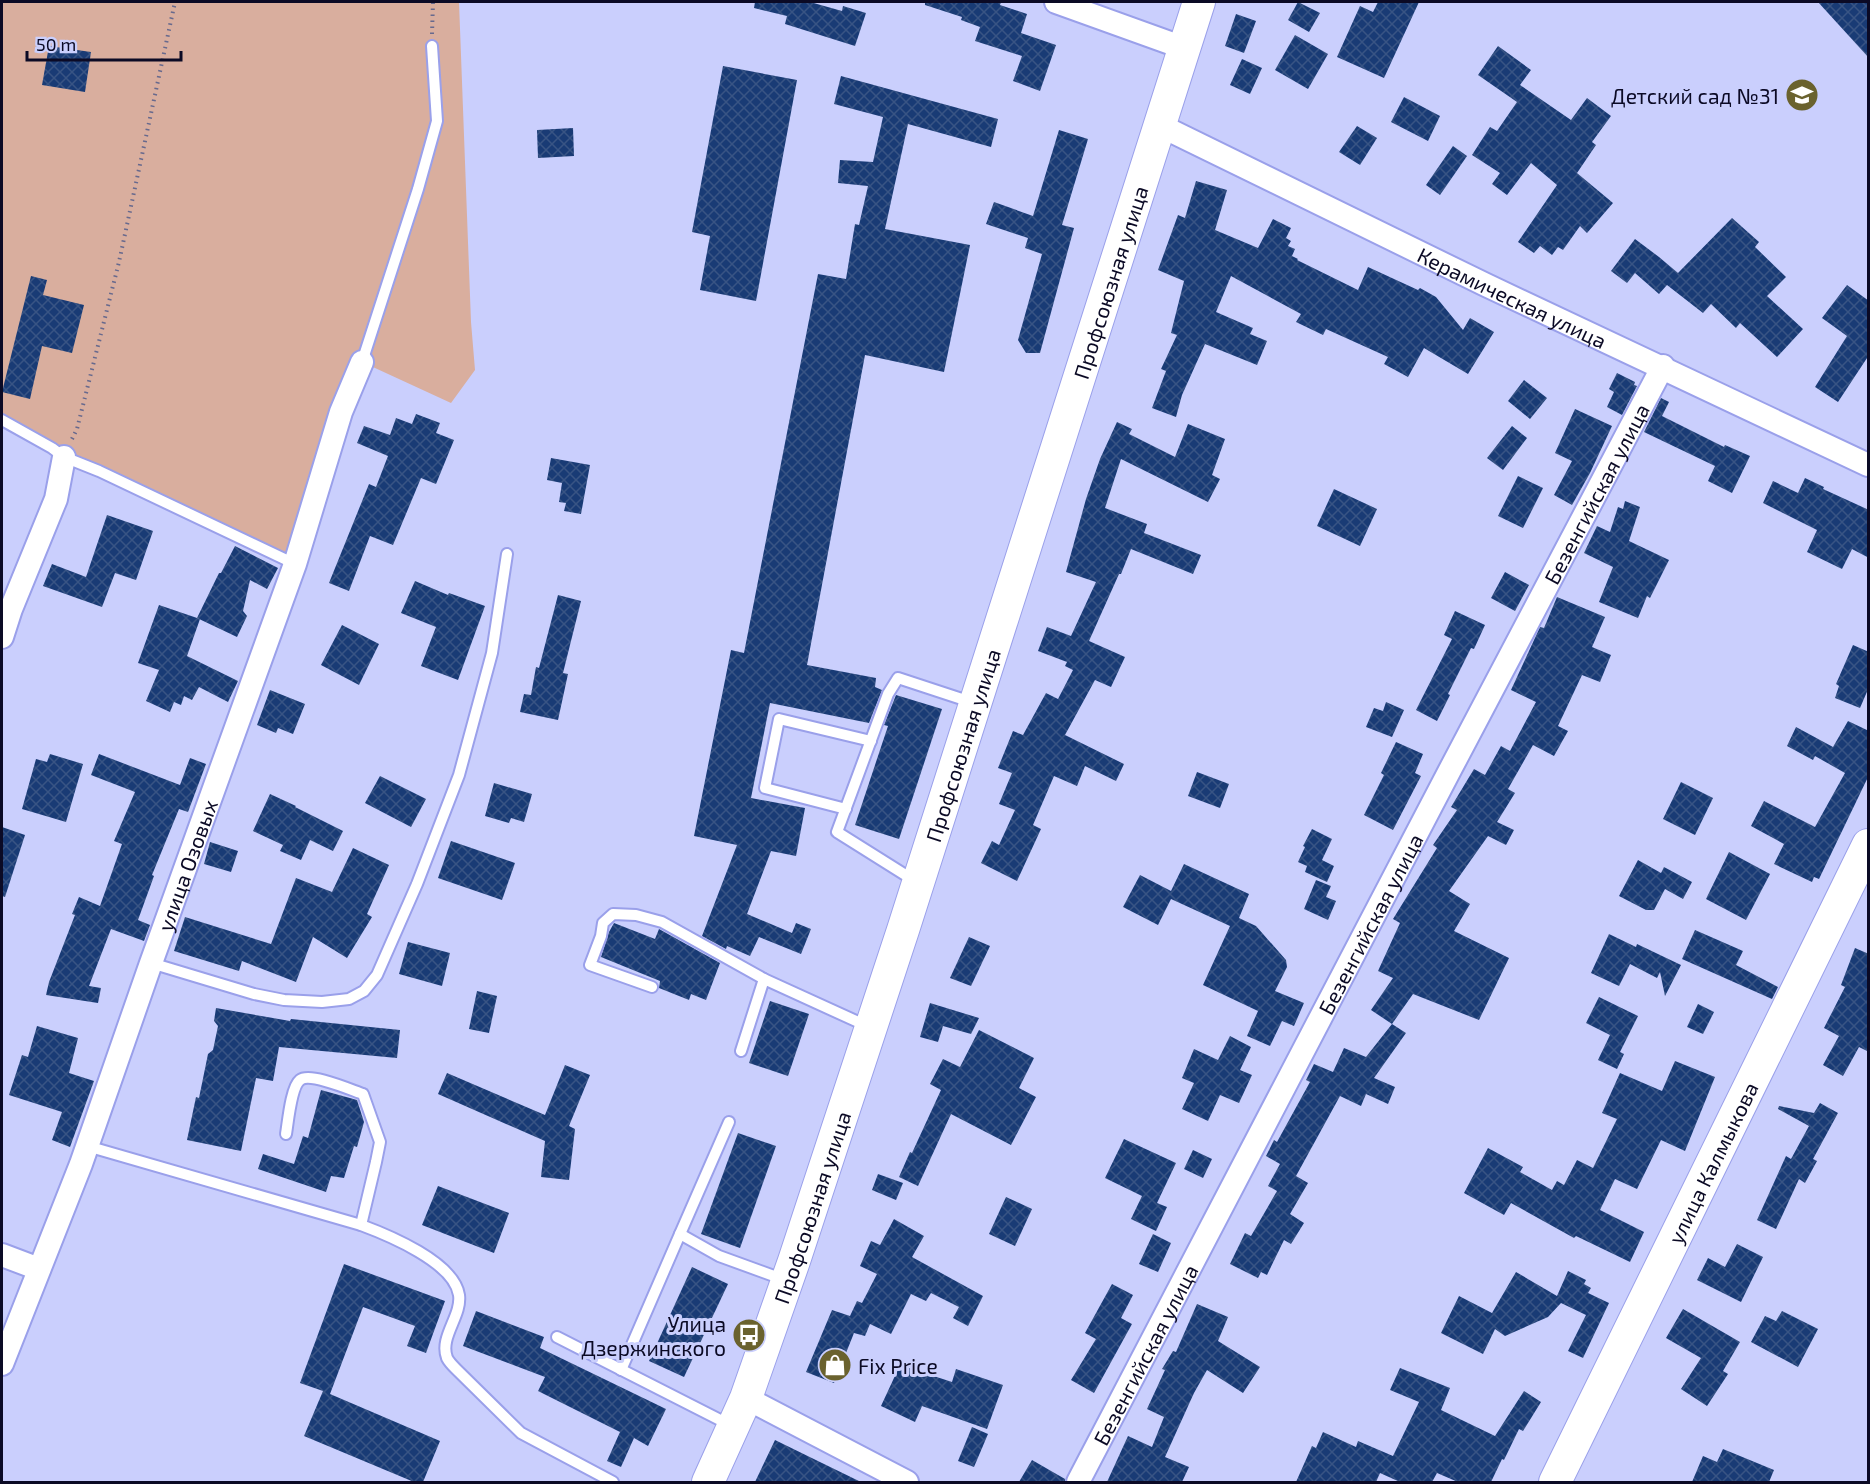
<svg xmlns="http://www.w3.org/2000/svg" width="1870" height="1484" font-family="'Exo 2',sans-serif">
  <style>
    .green { fill: #d9ae9e }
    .building { fill: url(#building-cross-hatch) }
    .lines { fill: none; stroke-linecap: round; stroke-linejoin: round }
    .lane-casing { stroke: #9aa0ea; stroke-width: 14 }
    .street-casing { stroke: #9aa0ea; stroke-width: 26 }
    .secondary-casing { stroke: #9aa0ea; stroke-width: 34 }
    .path { stroke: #67698d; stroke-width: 4; stroke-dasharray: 1.5 4.5; stroke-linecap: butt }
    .lane { stroke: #fff; stroke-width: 10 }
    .street { stroke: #fff; stroke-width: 22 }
    .secondary { stroke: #fff; stroke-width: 32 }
    .labels { text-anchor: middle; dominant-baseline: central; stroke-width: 6; stroke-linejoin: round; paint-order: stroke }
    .poi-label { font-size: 21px; fill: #0b0a25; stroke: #cacffd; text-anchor: end }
    .street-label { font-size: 21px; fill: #0b0a25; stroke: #cacffd }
  </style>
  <defs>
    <pattern id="building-cross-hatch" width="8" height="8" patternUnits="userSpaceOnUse" patternTransform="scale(1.5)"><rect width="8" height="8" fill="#193b75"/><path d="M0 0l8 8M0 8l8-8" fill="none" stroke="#385484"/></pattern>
  </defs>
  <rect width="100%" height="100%" fill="#cacffd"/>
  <polygon class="green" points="2,2 459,2 471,322 475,370 451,403 362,362 295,564 2,420"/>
  <g class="building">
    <polygon points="755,2 810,2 842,11 843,6 866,13 855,46 785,24 787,16 754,8"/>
    <polygon points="925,2 1001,2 1000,5 1027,14 1021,33 1056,45 1040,91 1013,81 1022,56 975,41 980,27 961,20 962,17 925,5"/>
    <polygon points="1298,2 1320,13 1309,32 1288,20"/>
    <polygon points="1378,2 1419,2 1384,78 1337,57 1360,6 1373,12"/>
    <polygon points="1818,2 1869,2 1869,58"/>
    <polygon points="1236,14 1256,21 1244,53 1225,46"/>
    <polygon points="1295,35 1328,54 1308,89 1275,70"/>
    <polygon points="49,46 91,52 85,92 42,85"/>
    <polygon points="1498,46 1531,70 1520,85 1571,120 1587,98 1611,116 1592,142 1596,145 1577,173 1613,203 1587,233 1580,226 1563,250 1558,247 1552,255 1540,246 1534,253 1518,242 1557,185 1531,163 1507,195 1492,184 1500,173 1472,155 1490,127 1497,131 1517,102 1478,75"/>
    <polygon points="1242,59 1262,68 1250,94 1230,85"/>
    <polygon points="723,66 797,80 756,301 700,290 710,236 692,232"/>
    <polygon points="841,76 998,119 991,147 908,124 885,229 970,245 944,372 865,355 807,665 876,678 875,687 882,690 869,723 770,703 751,798 805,808 796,856 771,851 747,914 792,933 796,923 811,929 801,954 759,937 750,956 727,946 726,949 702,936 737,845 694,836 731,650 744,653 818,274 846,279 855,224 859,225 868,186 838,183 840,160 873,162 883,117 834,104"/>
    <polygon points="1404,97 1440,116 1428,141 1391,122"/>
    <polygon points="1357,126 1377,138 1360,165 1339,152"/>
    <polygon points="573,128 574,156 538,158 537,130"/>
    <polygon points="1059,130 1088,139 1062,225 1074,228 1040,353 1026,353 1018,340 1042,254 1025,248 1028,238 986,224 994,202 1033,216"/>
    <polygon points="1453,146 1467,156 1440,195 1426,185"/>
    <polygon points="1196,181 1227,190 1215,230 1258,248 1273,219 1291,228 1286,238 1291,241 1288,246 1295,249 1292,256 1298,259 1297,260 1358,290 1368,267 1418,290 1420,288 1436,297 1463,330 1470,318 1494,332 1468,374 1424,348 1408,377 1384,364 1388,357 1326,329 1323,335 1296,322 1301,314 1231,276 1216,312 1253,328 1250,334 1267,341 1257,365 1205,344 1182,395 1176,417 1152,408 1166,371 1161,369 1177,335 1171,333 1184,281 1158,270 1178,215 1185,218"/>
    <polygon points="1732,218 1759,242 1755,247 1786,277 1767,296 1803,329 1777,357 1740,323 1736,328 1711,304 1703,313 1667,285 1659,294 1635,273 1627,283 1611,271 1635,239 1659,257 1678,273"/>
    <polygon points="31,276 47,280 43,295 84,305 72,353 42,346 30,399 2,392"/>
    <polygon points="1847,285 1869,301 1869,355 1838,402 1815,387 1847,336 1822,318"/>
    <polygon points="1617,373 1635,382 1634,385 1637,386 1622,415 1607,407 1614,392 1609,389"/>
    <polygon points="1524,380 1547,398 1530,419 1508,401"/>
    <polygon points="1661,398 1669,402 1662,416 1724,447 1725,445 1750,456 1732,493 1708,481 1715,466 1644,432"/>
    <polygon points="1575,409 1612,426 1590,473 1572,505 1554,495 1572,461 1555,453"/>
    <polygon points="416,414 440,423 436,433 454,440 436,484 421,478 393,545 370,536 349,591 329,583 369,484 376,487 388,456 357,443 364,426 390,435 396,418 412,424"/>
    <polygon points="1117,422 1132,429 1129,434 1175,457 1188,424 1225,439 1212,475 1220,479 1208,502 1121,459 1105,508 1147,524 1144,533 1201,555 1193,574 1131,549 1121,574 1119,574 1089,641 1125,657 1111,687 1095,680 1065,735 1124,764 1116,781 1085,766 1077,786 1054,776 1033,825 1041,829 1017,881 981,863 992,841 999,845 1015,810 999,804 1012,773 998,768 1013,731 1023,735 1046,693 1058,699 1073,670 1065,666 1067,662 1038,651 1047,627 1071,636 1096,582 1066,572 1086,499 1100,459"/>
    <polygon points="1512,426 1527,438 1503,470 1487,458"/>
    <polygon points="551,458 590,465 581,514 564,511 566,503 559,502 562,483 547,480"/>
    <polygon points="1518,476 1543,488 1523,528 1498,516"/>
    <polygon points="1805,478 1824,487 1823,489 1869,510 1869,558 1852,549 1842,569 1807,552 1817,530 1763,503 1773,481 1798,493"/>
    <polygon points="1334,489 1377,509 1360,546 1317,526"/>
    <polygon points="1625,501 1640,507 1629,541 1669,560 1650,598 1647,596 1638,618 1599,602 1613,567 1584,553 1597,526 1610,532 1618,507 1623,509"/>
    <polygon points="107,515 153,531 136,580 115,573 102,607 43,586 52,564 86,577"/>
    <polygon points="235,546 278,568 267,589 250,580 243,611 247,616 237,637 197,618 219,573 221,573"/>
    <polygon points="1505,572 1529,585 1515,611 1491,598"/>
    <polygon points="415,581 448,595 449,593 485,606 458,680 421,666 436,627 401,613"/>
    <polygon points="558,595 581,601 563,673 568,674 558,720 520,712 524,694 531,695 536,667 539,668"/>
    <polygon points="1557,597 1605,617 1592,647 1611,655 1600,682 1582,675 1558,726 1568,731 1554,756 1533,745 1508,789 1515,793 1497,822 1514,830 1506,845 1488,836 1449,891 1470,904 1454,931 1509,958 1479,1020 1413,994 1392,1024 1371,1010 1393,978 1378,971 1400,923 1393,919 1437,848 1433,845 1457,810 1451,807 1474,769 1485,775 1501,746 1510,751 1536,702 1511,690 1540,627 1544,628"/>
    <polygon points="159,605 200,619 187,656 238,681 228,702 199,687 192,700 184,696 181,705 174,702 170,712 146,701 159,670 138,663"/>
    <polygon points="1455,611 1485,625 1474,649 1471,648 1448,694 1450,695 1437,721 1416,710 1452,639 1444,635"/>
    <polygon points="342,625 379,644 359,685 321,665"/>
    <polygon points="1853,645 1869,652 1869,687 1860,708 1835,698 1839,686 1836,684"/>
    <polygon points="270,690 305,704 293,734 278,728 276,733 257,725"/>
    <polygon points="896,695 942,709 899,839 855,825 888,726 884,725"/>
    <polygon points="1386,702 1404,710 1392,737 1366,727 1374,708 1383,711"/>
    <polygon points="1848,721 1869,731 1869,775 1819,879 1814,877 1812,882 1774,864 1784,844 1751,826 1764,801 1815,827 1845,773 1815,756 1813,760 1787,746 1796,727 1833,747"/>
    <polygon points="1396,742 1423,754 1415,773 1421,776 1393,830 1364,815 1384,775 1381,773"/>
    <polygon points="50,754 83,764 66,822 22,809 36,759 47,762"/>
    <polygon points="99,754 180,785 190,758 206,764 188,812 179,809 152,875 154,876 138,920 150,925 144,941 111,929 89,986 101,988 98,1003 46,995 49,982 75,915 72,914 79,897 100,906 122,844 114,841 135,792 91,775"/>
    <polygon points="1197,772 1229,784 1220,808 1188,796"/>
    <polygon points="380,776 426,799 411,827 365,803"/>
    <polygon points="1681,782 1713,798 1695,835 1663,819"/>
    <polygon points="494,783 532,794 524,822 511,818 509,823 485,816"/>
    <polygon points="270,794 296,806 295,807 343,831 333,851 310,840 301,860 280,851 283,845 253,831"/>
    <polygon points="2,827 25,835 5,897 2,896"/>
    <polygon points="1312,829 1332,839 1322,860 1334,866 1327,882 1305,872 1307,866 1298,862 1305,847 1303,846"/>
    <polygon points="451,841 515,863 502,900 438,878"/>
    <polygon points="210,842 238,851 231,872 204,864"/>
    <polygon points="353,848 389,865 367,914 372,917 347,958 313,937 296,982 242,961 239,971 174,951 185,917 271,944 296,878 332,892"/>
    <polygon points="1729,852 1770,874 1746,920 1706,899"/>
    <polygon points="1638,860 1661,873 1664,867 1692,882 1683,899 1665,889 1654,910 1646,910 1619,896"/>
    <polygon points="1184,864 1249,894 1239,918 1256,926 1286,960 1287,967 1275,991 1304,1003 1294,1026 1282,1021 1270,1046 1247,1036 1258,1011 1203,985 1230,926 1171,899 1158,925 1123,907 1140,875 1171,891"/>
    <polygon points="1316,880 1331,886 1326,897 1336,901 1328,920 1304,909"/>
    <polygon points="614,923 655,939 659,929 720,963 706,1000 691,994 689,1000 659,988 660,981 601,957 609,932"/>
    <polygon points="1695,930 1743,951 1736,965 1778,987 1772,999 1682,959"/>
    <polygon points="1609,934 1636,947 1637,944 1681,965 1665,996 1660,972 1657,978 1630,964 1619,986 1591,973"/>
    <polygon points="969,937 990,946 971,986 950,978"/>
    <polygon points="408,942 450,953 442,986 399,974"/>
    <polygon points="1855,948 1869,954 1869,1052 1859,1047 1843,1076 1823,1065 1839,1036 1824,1028 1845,987 1841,985"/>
    <polygon points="477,991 497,996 489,1033 469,1029"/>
    <polygon points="1599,997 1638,1016 1620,1052 1624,1054 1617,1069 1598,1060 1610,1035 1586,1023"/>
    <polygon points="770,1001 809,1014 788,1076 749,1063"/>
    <polygon points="930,1003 979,1018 971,1034 943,1026 938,1042 920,1037"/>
    <polygon points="1698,1004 1714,1012 1703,1034 1687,1027"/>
    <polygon points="216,1008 290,1021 291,1019 400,1030 397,1058 279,1047 273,1081 256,1078 241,1151 187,1140 196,1097 199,1098 208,1054 213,1050 218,1026 214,1021"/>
    <polygon points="1392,1024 1406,1033 1374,1078 1395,1087 1388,1104 1366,1094 1361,1106 1340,1096 1296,1176 1308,1183 1290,1214 1304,1223 1291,1244 1284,1240 1267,1275 1261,1272 1258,1278 1230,1264 1245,1233 1251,1236 1277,1191 1268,1186 1280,1164 1266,1156 1274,1140 1277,1142 1310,1082 1306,1080 1314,1064 1333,1072 1344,1048 1366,1057"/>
    <polygon points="37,1026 78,1038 69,1073 94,1081 70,1147 52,1140 62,1112 9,1095 22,1055 28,1057"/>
    <polygon points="979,1030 1034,1058 1019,1088 1036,1097 1011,1145 951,1114 918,1186 899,1177 910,1152 912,1153 941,1090 930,1084 943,1059 960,1067"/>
    <polygon points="1230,1036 1251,1047 1240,1070 1252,1075 1239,1103 1220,1095 1208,1121 1182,1109 1194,1083 1182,1078 1194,1049 1218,1060"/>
    <polygon points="1675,1061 1715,1077 1685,1151 1661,1140 1637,1189 1615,1179 1600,1210 1644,1232 1630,1262 1576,1236 1574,1238 1511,1203 1504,1215 1464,1193 1488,1148 1523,1167 1520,1172 1552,1190 1557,1181 1564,1185 1577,1160 1593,1168 1617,1119 1602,1113 1620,1073 1662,1091"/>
    <polygon points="565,1065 590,1075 569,1126 575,1129 569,1180 541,1177 545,1141 438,1094 447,1073 545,1115"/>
    <polygon points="321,1090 357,1100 364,1122 357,1147 354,1146 344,1178 331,1176 326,1192 258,1169 263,1154 294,1164 303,1136 308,1138"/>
    <polygon points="1820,1103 1838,1113 1813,1159 1817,1161 1805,1183 1799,1179 1776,1229 1757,1220 1786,1156 1791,1159 1809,1126 1778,1109 1779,1106 1814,1113"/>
    <polygon points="738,1133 776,1146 740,1248 701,1234"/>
    <polygon points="1124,1139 1176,1163 1157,1203 1167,1207 1156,1231 1131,1219 1142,1196 1105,1178"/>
    <polygon points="1193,1150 1212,1159 1203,1178 1184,1169"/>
    <polygon points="878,1174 903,1183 896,1200 872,1190"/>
    <polygon points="438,1186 509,1213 494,1253 422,1225"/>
    <polygon points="1006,1197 1032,1209 1015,1246 989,1234"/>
    <polygon points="894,1219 924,1236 912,1257 983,1296 968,1326 953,1318 959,1307 931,1293 926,1301 911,1294 891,1334 870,1324 865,1336 854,1333 834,1383 806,1372 832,1310 850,1316 857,1301 862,1303 877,1274 860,1266 871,1241 880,1245"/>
    <polygon points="1153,1234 1171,1243 1158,1272 1139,1264"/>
    <polygon points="1737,1244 1763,1257 1741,1302 1697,1280 1708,1258 1725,1267"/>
    <polygon points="344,1264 445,1301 426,1353 407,1346 415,1326 363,1307 330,1394 440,1441 423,1482 414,1482 304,1436 323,1391 300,1383"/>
    <polygon points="692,1267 728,1284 684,1377 649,1361"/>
    <polygon points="1568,1271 1586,1280 1584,1284 1591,1288 1588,1293 1609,1303 1583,1358 1568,1351 1586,1315 1561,1303 1548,1317 1505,1336 1495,1329 1483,1354 1441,1333 1459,1296 1492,1313 1516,1272 1557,1296"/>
    <polygon points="1112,1284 1133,1295 1121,1318 1132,1324 1094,1393 1071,1380 1096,1339 1085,1333"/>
    <polygon points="1197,1304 1228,1317 1218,1341 1260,1367 1243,1393 1207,1370 1194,1393 1165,1457 1189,1467 1182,1482 1107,1482 1128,1436 1152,1447 1164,1417 1147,1409 1165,1370 1162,1369 1173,1351 1176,1352"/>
    <polygon points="1683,1309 1740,1342 1723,1371 1728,1374 1707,1406 1681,1389 1701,1358 1666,1338"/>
    <polygon points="476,1311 544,1337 540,1348 666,1409 648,1446 634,1438 621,1467 607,1461 620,1432 538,1391 545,1377 463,1346"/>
    <polygon points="1782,1311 1818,1329 1798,1367 1751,1342 1765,1316 1776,1321"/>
    <polygon points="900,1365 952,1382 956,1369 1003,1385 987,1429 922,1406 915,1422 881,1406"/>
    <polygon points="1400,1368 1450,1388 1441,1410 1495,1436 1524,1391 1541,1402 1523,1431 1519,1429 1504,1460 1502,1459 1491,1482 1458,1482 1437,1473 1432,1482 1400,1482 1380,1473 1376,1482 1296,1482 1312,1446 1316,1448 1323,1432 1356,1447 1358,1441 1393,1456 1419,1402 1390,1390"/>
    <polygon points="972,1427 988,1434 974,1467 958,1461"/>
    <polygon points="775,1440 822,1463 861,1482 755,1482"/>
    <polygon points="1723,1449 1774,1470 1769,1482 1692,1482 1703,1456 1717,1462"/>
    <polygon points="1032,1460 1065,1479 1065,1482 1019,1482"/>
  </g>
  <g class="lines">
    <defs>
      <g id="lane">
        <polyline points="362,362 418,189 437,121 432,46"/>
        <polyline points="2,420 52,448 64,457 99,471 295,564"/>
        <polyline points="846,809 765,788 779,719 871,741"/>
        <polyline points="915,881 837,832 888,694 898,678 974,703"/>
        <polyline points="151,963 254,994 284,1000 322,1002 349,999 364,991 377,975 417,884 459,775 492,653 507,554"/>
        <polyline points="652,987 590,965 601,936 603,923 613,914 636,915 662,922 764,979"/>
        <polyline points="741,1051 764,979 867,1026"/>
        <path d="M286 1134C288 1122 291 1087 300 1080 310 1072 351 1090 363 1094L380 1142 376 1162 361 1225"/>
        <path d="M87 1146 361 1225C388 1235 454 1262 459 1295 462 1316 439 1337 447 1358 449 1362 453 1366 456 1369L521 1433 613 1482"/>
        <polyline points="680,1234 729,1122"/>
        <polyline points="557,1337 730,1425"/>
        <polyline points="621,1370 680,1234 719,1256 785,1280"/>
      </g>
      <g id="street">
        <polyline points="1056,2 1184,48"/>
        <path id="s1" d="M1159 125 1486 285 1868 465"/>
        <polyline points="2,637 11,609 56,499 64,457"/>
        <polyline points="2,1255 39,1269"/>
        <path id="s2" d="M2 1364 81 1164 151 963 295 564 341 412 362 362"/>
        <polyline points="746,1398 907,1482"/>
        <path id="s3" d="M1078 1482 1451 768 1663 366"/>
      </g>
      <g id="secondary">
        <path id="s4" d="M708 1482 746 1398 794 1261 903 930 1199 2"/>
        <path id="s5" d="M1555 1482 1868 845"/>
      </g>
    </defs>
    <use href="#lane" class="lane-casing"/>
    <use href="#street" class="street-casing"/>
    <use href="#secondary" class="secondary-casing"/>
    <g class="path">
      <polyline points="432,34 433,2"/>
      <polyline points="72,439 77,429 119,262 175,2"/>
    </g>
    <use href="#lane" class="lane"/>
    <use href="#street" class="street"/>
    <use href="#secondary" class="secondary"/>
  </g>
  <defs>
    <symbol id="school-disc" viewBox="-11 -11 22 22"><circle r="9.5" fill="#6a622e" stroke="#cacffd"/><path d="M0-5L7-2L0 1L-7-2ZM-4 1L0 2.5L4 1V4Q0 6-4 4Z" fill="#fff"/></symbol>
    <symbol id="bus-disc" viewBox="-11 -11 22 22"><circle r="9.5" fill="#6a622e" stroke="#cacffd"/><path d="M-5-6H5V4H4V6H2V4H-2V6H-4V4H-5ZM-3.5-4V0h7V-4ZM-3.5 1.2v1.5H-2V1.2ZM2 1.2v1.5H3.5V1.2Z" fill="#fff"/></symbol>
    <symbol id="shop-disc" viewBox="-11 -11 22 22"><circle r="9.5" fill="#6a622e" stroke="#cacffd"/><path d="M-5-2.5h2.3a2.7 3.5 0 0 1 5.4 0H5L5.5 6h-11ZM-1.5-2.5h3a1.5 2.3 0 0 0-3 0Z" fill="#fff"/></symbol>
  </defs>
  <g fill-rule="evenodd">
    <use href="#school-disc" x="1783" y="76" width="38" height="38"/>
    <use href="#bus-disc" x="730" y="1316" width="38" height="38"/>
    <use href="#shop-disc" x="816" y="1346" width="38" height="38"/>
  </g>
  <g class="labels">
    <g class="poi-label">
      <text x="1779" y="95">Детский сад №31</text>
      <text x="726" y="1323">Улица<tspan x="726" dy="24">Дзержинского</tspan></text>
      <text x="858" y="1365" text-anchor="start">Fix Price</text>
    </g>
    <g class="street-label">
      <text stroke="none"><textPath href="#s4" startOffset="1266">Профсоюзная улица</textPath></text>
      <text stroke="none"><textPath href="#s1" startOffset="393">Керамическая улица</textPath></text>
      <text stroke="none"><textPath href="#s3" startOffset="1116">Безенгийская улица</textPath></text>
      <text stroke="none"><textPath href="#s4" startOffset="780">Профсоюзная улица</textPath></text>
      <text stroke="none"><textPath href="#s2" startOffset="532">улица Озовых</textPath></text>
      <text stroke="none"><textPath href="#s3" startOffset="630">Безенгийская улица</textPath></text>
      <text stroke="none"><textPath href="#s5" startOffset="356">улица Калмыкова</textPath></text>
      <text stroke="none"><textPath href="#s4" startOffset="294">Профсоюзная улица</textPath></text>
      <text stroke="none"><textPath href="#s3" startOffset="144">Безенгийская улица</textPath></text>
    </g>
  </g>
  <rect width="1870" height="1484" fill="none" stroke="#0b0a25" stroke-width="6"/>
  <path d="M27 51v9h154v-9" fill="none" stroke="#0b0a25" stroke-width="3"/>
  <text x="36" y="51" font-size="18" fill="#0b0a25" stroke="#cacffd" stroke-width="4.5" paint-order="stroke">50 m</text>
</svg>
